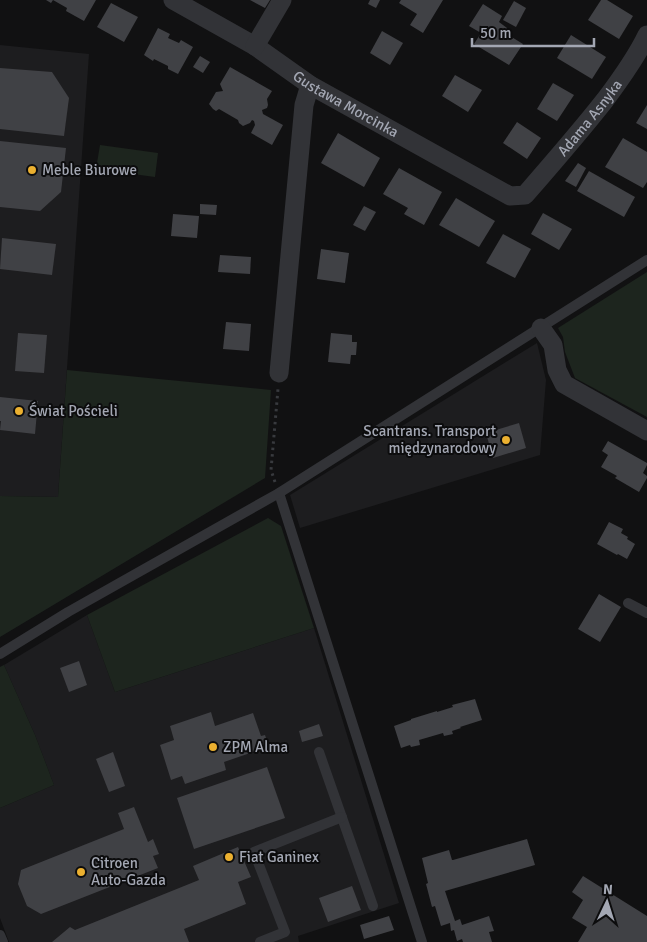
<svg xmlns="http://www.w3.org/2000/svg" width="647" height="942" font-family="Signika,sans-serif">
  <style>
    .built { fill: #1d1d1f }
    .green { fill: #1d251e }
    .building { fill: #404145 }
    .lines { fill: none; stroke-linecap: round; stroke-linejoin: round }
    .path { stroke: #383a3e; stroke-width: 3; stroke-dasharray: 2.5 4; stroke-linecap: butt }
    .lane { stroke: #323337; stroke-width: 10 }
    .street { stroke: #323337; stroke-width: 19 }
    .poi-dot { fill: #ebb030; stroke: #0c0c0d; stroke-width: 2 }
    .labels { text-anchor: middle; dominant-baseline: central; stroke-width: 4; stroke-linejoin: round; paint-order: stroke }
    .street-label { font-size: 15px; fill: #a3a7b3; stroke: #0c0c0d }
    .poi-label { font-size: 15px; fill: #a3a7b3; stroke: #0c0c0d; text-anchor: start }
  </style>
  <rect width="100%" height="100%" fill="#111112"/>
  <g class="built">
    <polygon points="0,45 89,54 58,497 0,496"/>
    <polygon points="537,343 546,380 540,455 300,528 290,495"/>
    <polygon points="87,615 115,692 314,628 399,903 298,936 299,942 9,942 0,918 0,808 54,785 35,735 4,665"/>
  </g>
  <g class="green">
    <polygon points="100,145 158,153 155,177 96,169"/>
    <polygon points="647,272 647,417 575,378 565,352 563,337 558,328"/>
    <polygon points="67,370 271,390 265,478 0,637 0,496 58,497"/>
    <polygon points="268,518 281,526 314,628 115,692 87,615"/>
    <polygon points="4,665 35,735 54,785 0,808 0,667"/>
  </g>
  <g class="building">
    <polygon points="46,0 96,0 84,21 66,11 67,8 53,0 51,3"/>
    <polygon points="250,0 270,0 265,8"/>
    <polygon points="370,0 380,0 376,8 368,4"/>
    <polygon points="401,0 443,0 423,33 410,25 417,14 399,3"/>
    <polygon points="601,0 607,0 633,16 619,39 588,20"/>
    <polygon points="514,1 526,8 516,27 503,20"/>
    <polygon points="111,3 138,17 124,42 97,27"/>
    <polygon points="483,4 502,16 499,22 507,28 505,33 523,44 509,65 474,44 481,33 469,26"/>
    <polygon points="158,28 170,34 168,38 179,43 181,40 193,47 178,74 168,69 168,66 154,59 153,61 144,55"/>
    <polygon points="382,31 403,43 390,65 370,53"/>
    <polygon points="571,35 606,57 592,79 557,58"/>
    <polygon points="200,56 210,62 203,73 193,67"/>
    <polygon points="230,67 272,91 267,99 268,105 267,108 262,110 263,114 283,125 272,145 251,133 255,125 254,121 252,120 250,123 243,126 239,123 238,120 219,109 216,111 213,109 209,104 216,92 223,91 220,84"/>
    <polygon points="0,68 52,72 69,98 64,136 0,129"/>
    <polygon points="455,75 482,90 468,112 442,96"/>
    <polygon points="553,83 574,95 557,121 537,109"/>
    <polygon points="647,105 647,129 636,123"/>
    <polygon points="517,122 541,138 527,159 503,143"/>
    <polygon points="338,133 380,158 364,187 321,163"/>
    <polygon points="623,138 647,152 647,182 643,188 605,167"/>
    <polygon points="0,141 66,148 61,192 40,211 0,207"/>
    <polygon points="578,163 586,168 576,187 565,181"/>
    <polygon points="399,168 442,192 424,225 404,214 408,208 383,194"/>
    <polygon points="589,171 635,197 624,217 577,191"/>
    <polygon points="456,198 495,221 479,247 439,225"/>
    <polygon points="200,204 217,205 216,215 200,214"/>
    <polygon points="364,206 376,212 365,231 353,225"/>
    <polygon points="543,213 572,229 559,250 531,234"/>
    <polygon points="173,214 199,216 197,238 171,236"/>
    <polygon points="503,234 531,249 515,278 486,263"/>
    <polygon points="2,238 56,244 52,275 0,269"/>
    <polygon points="321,249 349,253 345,283 317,279"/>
    <polygon points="220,255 251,257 250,274 218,272"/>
    <polygon points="226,322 251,324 249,351 223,349"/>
    <polygon points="18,333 47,335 44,373 15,371"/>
    <polygon points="331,333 352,335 352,342 357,342 356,355 351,355 350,364 328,362"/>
    <polygon points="0,397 38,401 35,434 0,430 1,421 0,421"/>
    <polygon points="519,423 526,448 493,458 486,433"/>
    <polygon points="608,441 647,463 647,465 643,473 647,476 647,478 639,492 615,478 617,476 601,467 608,455 602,451"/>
    <polygon points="609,522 623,529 621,533 628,537 627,539 635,544 627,559 618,554 617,555 597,544"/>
    <polygon points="599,594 621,607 600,642 578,629"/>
    <polygon points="79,661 87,685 69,692 60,668"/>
    <polygon points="475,699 482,720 460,727 461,728 452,731 453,734 444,736 443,733 419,740 420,745 411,747 410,745 401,748 394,726 411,720 411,719 437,711 437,712 453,707 452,705"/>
    <polygon points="211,712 215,726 253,713 261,736 265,735 268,744 264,745 265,748 224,762 226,770 185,784 182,776 171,780 160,745 174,740 170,726"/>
    <polygon points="319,724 323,736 302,742 299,731"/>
    <polygon points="113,752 125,786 109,792 96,759"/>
    <polygon points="267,767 285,818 194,849 177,798"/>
    <polygon points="134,807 148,842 153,839 159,854 153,856 158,868 41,914 27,906 18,884 21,870 124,829 118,813"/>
    <polygon points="527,839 535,865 445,891 455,921 460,919 462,925 489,916 494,931 489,932 492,942 463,942 462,939 457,941 454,930 451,931 450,923 441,926 435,906 432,907 426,884 428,883 422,858 449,850 452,860 453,860"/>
    <polygon points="238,847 251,877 238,882 246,904 184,929 189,942 52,942 70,927 75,930 199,880 193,866"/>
    <polygon points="583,876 647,916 647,942 578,942 587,927 572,918 583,900 572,892"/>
    <polygon points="352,886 361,910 328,922 319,898"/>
    <polygon points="389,916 394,930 364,939 360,925"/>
  </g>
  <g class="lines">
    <polyline class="path" points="275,482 271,470 278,389"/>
    <g class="lane">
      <polyline points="279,493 422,942"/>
      <polyline points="628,603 647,613"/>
      <polyline points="0,654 68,612 279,493 647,260"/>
      <polyline points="319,752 373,906"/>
      <polyline points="0,935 3,942"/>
      <polyline points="260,942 285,932 254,852 342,817"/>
    </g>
    <g class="street">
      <path id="s1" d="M173 0 255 46 310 85 510 196 525 195C552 164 579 133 605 100 620 80 636 58 647 35"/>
      <polyline points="255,46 282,0"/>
      <polyline points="541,328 553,345 557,370 564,384 647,431"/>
      <polyline points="279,373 304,105 310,85"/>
    </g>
  </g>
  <g class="poi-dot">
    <circle cx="32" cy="170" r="5"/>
    <circle cx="19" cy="411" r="5"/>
    <circle cx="506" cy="440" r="5"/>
    <circle cx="213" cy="747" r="5"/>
    <circle cx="229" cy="857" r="5"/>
    <circle cx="81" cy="872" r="5"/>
  </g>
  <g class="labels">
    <g class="street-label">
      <text stroke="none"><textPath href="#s1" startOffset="202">Gustawa Morcinka</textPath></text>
      <text stroke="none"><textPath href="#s1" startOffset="506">Adama Asnyka</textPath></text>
    </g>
    <g class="poi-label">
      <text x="42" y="170">Meble Biurowe</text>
      <text x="29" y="411">Świat Pościeli</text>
      <text x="496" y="431" text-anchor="end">Scantrans. Transport<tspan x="496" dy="17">międzynarodowy</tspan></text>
      <text x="223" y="747">ZPM Alma</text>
      <text x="239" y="857">Fiat Ganinex</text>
      <text x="91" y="863">Citroen<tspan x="91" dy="17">Auto-Gazda</tspan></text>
    </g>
  </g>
  <g transform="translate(607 902) rotate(4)" stroke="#0c0c0d" stroke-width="4" paint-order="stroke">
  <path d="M0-4L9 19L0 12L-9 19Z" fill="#a3a7b3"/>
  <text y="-8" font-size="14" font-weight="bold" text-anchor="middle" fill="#a3a7b3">N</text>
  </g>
  <path d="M472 38v8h122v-8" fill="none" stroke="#a3a7b3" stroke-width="2.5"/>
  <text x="480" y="38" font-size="15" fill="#a3a7b3" stroke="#0c0c0d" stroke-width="4" paint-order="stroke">50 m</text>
</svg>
